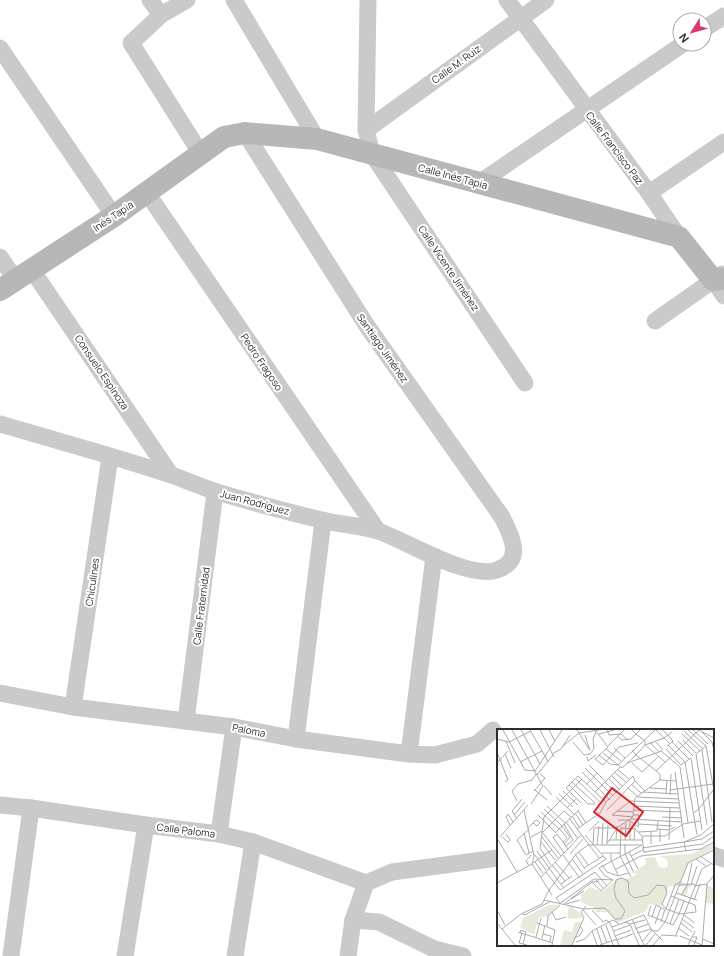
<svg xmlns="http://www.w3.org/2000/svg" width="724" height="956" font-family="Manrope,sans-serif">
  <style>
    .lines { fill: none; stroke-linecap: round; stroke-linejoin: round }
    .minor { stroke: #cacaca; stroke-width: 17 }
    .secondary { stroke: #b7b7b7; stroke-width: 22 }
    .labels { text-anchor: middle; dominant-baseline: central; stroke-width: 4; stroke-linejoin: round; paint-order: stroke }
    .street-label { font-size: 10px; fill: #2d2d2d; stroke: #fff }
    .inset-road { fill: none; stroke: #ababab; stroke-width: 1 }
    .view { fill: #d62828; fill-opacity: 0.15; stroke: #d62828; stroke-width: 2 }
    .inset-edge { fill: none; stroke: #2d2d2d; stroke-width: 2 }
  </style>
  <rect width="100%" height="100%" fill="#fff"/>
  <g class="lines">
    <g class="minor">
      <polyline points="150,0 161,15"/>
      <polyline points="187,0 161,15 131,43 201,154"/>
      <polyline points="234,0 317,139"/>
      <polyline points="368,0 366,130 372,154 525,383"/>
      <polyline points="507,0 649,193 679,237"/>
      <polyline points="704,29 724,16"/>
      <polyline points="0,48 114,216"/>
      <polyline points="366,130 546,0"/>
      <polyline points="479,183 683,44"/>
      <polyline points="147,193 378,531"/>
      <polyline points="649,193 724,142"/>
      <polyline points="0,257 16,280"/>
      <polyline points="32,270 171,475"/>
      <polyline points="713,280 724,296"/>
      <polyline points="655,321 722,274"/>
      <path d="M0 424C57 441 115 456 171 475 186 480 201 487 217 492 251 502 287 512 322 520 340 525 360 525 378 531 407 541 468 580 497 570 525 560 511 535 502 517L367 326 245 133"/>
      <polyline points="0,693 73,707 234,727 296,739 409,754 435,755 477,744 493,730"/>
      <polyline points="73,707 110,457"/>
      <polyline points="186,721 215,492"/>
      <polyline points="296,739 323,521"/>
      <polyline points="409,754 434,556"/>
      <polyline points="0,805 31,808 146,825 219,834 253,842 366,883"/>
      <polyline points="219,834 234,727"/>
      <polyline points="713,855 724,859"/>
      <polyline points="366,883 392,872 498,858"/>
      <polyline points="353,920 379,922 434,949 442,956"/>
      <polyline points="434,949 463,956"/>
      <polyline points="11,956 31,808"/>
      <polyline points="125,956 146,825"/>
      <polyline points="235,956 253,842"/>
      <polyline points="348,956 353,920 366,883"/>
    </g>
    <polyline class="secondary" points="0,290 114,216 224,137 245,133 317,139 679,237 713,280 724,279"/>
  </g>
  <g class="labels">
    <g class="street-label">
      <text transform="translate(456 64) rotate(-36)">Calle M. Ruiz</text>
      <text transform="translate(615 148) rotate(53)">Calle Francisco Paz</text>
      <text transform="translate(453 176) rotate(15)">Calle Inés Tapia</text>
      <text transform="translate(113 216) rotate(-34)">Inés Tapia</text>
      <text transform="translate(449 268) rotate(56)">Calle Vicente Jiménez</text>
      <text transform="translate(383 348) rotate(55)">Santiago Jiménez</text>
      <text transform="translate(262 362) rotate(56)">Pedro Fragoso</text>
      <text transform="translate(102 372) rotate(56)">Consuelo Espinoza</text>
      <text transform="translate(255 502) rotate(15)">Juan Rodríguez</text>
      <text transform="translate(92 582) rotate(-82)">Chiculines</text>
      <text transform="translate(201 606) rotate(-83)">Calle Fraternidad</text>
      <text transform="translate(249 730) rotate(11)">Paloma</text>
      <text transform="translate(186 830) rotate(7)">Calle Paloma</text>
    </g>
  </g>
  <g transform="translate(497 729)">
    <rect width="217" height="217" fill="#fff"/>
    <path d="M217 114 215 121 191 134 184 153 198 155 192 158 189 168 184 166 187 157H172L165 177 152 175 149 182 120 194 111 183H99L98 179 84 173V166L93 158 105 163 123 148 131 150 139 146 138 142 149 135 148 129 158 128 162 138 168 139 171 137 170 130 162 127 194 125ZM210 156 217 159V175L208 174ZM52 176H62L51 187 42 188 37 206 23 198 26 189ZM72 176 83 184 86 189 70 190ZM78 193H85L75 216H63L67 201 75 203Z" fill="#e7eadb"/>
    <path class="inset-road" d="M6 1 28 41 38 42 48 27 51 33M15 1 46 57 34 75M24 1 43 35M33 1 48 27M43 1 57 28M52 1 58 12M80 1 92 20M98 1 111 18 98 30 106 36 122 18 141 14M110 1 112 6 124 5 131 11M159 1 173 15M166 1 176 12 170 17M191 1 209 17M196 1 211 15M187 2 206 20M205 3 215 13 216 18M82 4 102 1M102 5 117 1M185 5 203 22M88 6 93 22M120 7 125 11 134 10M0 10 12 13 34 2M134 10 139 5 135 1M186 11 199 24M9 12 18 34M158 12 166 21M181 12 196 27M76 13 87 26 93 25 97 20M153 13 162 23M175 13 192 30M171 16 188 33 200 106M66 17 82 4M111 17 127 1M209 17 199 25 210 96M209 17 217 62M117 19 128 29M97 20 96 10 99 3M109 20 124 32M169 20 184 36 194 29 205 101M205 21 215 93M164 22 183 38 191 94M0 23 11 51 8 53M106 24 125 39 139 26 135 21M8 25 14 39M55 25 64 20 73 6M102 26 113 35 121 36M48 27 65 1M90 28 91 32 99 26M23 33 45 22M168 33 148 16 167 9 175 3M0 34 11 22M130 34 165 22M135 34 145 43 161 28M92 36 108 52M121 36 158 1M88 39 116 67M121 41 132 50M159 42 202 1 217 9M85 43 113 71M117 43 129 53M178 43 187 109M40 46 56 26M114 46 125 57M78 49 104 74M111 49 123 61M163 51 179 52M138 52 148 62M75 53 98 74M108 53 119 64M90 55 100 44M134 55 144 64M72 56 91 75H98M47 57 55 66M131 59 140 67M153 59 169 60M38 61 50 71M173 61 216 55M37 62 48 49 43 45M66 62 81 76M98 63 123 38M146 63 181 65M62 65 76 78M169 65 170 51M173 66 174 45M59 68 77 85M140 68 182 70M20 72 15 62 21 55 35 51 39 45M134 72 182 74M84 74 69 59 81 47 109 73M50 77 68 94M137 77 183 79M70 79 80 69M47 80 65 97M27 81 37 127 35 135M137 81 184 83M81 82 89 94M120 82 137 83M44 83 62 100M78 84 86 96M196 84 201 81 217 60M17 86 28 73M41 86 59 104M115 86 134 72M115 86 136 88M75 87 82 98M165 88 185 89M72 89 102 129M20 90 15 82 25 70M134 90 185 93M121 91H132L141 98 142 86H136M69 93 81 110M67 95 76 111 69 117M141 95 175 97M13 96 9 88 11 85 16 93M65 97 73 108 67 115M31 99 39 91 43 94 40 97 36 94M62 99 70 109 66 113M97 99H120M123 99 138 100 145 107M124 99 123 127 134 148M80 100 103 84 109 73 136 47 138 52 110 81M160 100 172 101 178 98M31 101 20 111 29 126 36 122M92 102 102 92M45 103 64 127M46 103 67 82 74 88M59 103 82 81M141 103 160 102 161 92M27 104 32 124M60 105 71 120 67 124 56 108ZM88 106 109 130M145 107H168L186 95 203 92M145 107 147 124M3 108 31 76M5 108 11 113 13 111 9 105M34 108 45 102M45 108 61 129M1 111 20 143M112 111H145M119 111 120 97M128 111 129 94M133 111V92M137 111 138 98M172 111 173 79M44 113 58 131M163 113V100M110 114 111 96M96 115 97 99M128 115V125L137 144M154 115V102M100 116 102 97M105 116 106 94M109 116H144M43 119 47 88 85 50M43 119 54 136M145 119 187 113 204 106 217 95M71 120 84 106M40 122 52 139M189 122 187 113 205 110 217 102M82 123 91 136M132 123 141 140M147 123 206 115 217 107M105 124H123M37 125 49 141M73 125 86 110M78 125 88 140M114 125V131L121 146M66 126 82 148M134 127 146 121M203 127 217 136M75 130 86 145M199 130 209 137M38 133 46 144M58 133 72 149M36 134 55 121M35 135 55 166M55 136 68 152M105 136 110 143 121 147 132 144M32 137 29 132 34 126M52 139 66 158M87 139 106 127M119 140 144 127 204 120 217 113M49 143 63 161 109 130M44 148 67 124M99 151 107 160M116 151 108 147 102 139 145 116M95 153 104 162 116 151M0 154 35 135M64 155 75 147M194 155 200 137M183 156 198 155M197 157 210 155 217 146M179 164 200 171M184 166 190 157 195 134M74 170 87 162M47 171 87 180 108 179 118 190H124L128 182 119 169 117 161 119 151 125 149 131 152 132 164 137 169 151 166 160 156 168 157 170 164 165 175 169 180M197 171 203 155M63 174 59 169 98 143 110 157M62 175 97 150 116 151M67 175 95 153 102 152M69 175 83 171M154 177 151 186 176 196 182 185M169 180 183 185 199 183 198 176 174 167M169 180 178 156 183 153M0 181 8 196M86 181 99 196M95 181 106 193 109 191 113 194 122 216M55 183 59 191 69 188M25 185 28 186 54 172M182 185 187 172M187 186 198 194M155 188 159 176 167 180M135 190 147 216M185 190 197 199M128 193 133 195 148 191M164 193 168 180M0 194 18 216M40 194 58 201 55 216M184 194 195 203M133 195 142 216M158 195 164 178M173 195 182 170M109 196 116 216M50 197 51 187 63 176M104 198 110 214M115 198 147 186 154 200 166 212M181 199 192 207M5 200 24 185 45 175 52 161 80 124 91 116H109L120 99 136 88 138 69 163 51V45L139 26 148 16V12L139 5 143 1M100 200 105 216M138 200 151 195M95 202 100 216M117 202 133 196M156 202H161L168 193 191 134 217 121M21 203 56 214M23 204 24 201 29 203 26 215M25 204 22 214 30 216M140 204 154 200M46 205 54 207 53 213M165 206 181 207M179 206 205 140 214 135M118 207 134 201M183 207 205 216M39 208 44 189M196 208H200L197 216M45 209 48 196M77 209 82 207 86 201 83 197M206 210 217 215M120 211 136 205M79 213 88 210 95 202 116 191 122 195M145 213 155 201M75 216 87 189 84 183 89 177M103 216 120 210M149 216 158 205M156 216 165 206M191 216 198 202M205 216 210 155"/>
    <path class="view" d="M115 59 146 83 129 107 97 83Z"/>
    <rect width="217" height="217" class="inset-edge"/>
  </g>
  <g transform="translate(692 32) rotate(233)"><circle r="19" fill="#ffffff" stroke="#ababab"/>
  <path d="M0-3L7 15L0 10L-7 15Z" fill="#da3975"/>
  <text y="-6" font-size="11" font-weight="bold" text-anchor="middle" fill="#2d2d2d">N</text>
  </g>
</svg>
